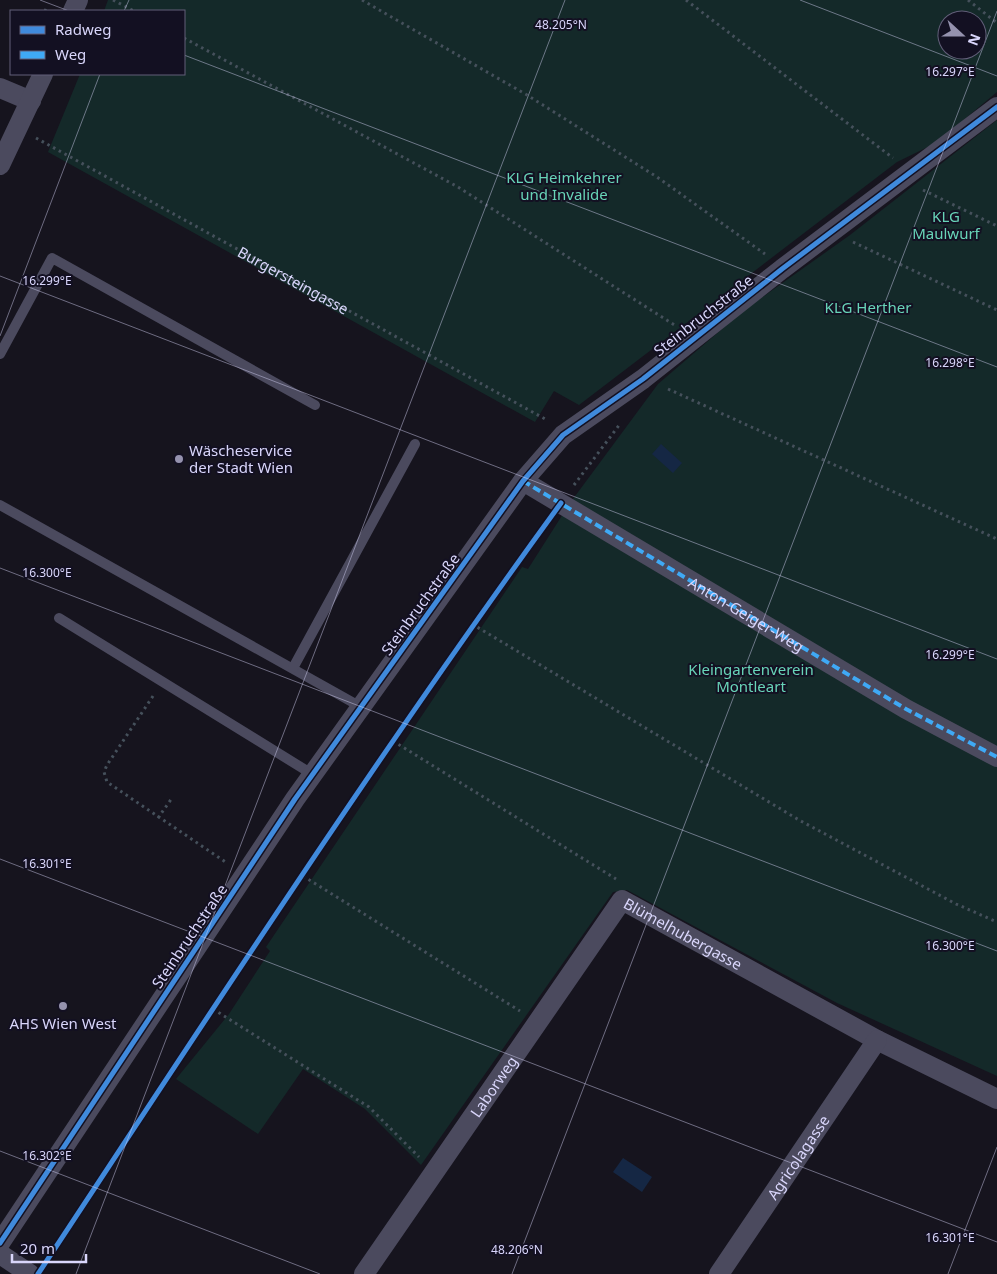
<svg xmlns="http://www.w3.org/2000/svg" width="997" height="1274" font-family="'Noto Sans',sans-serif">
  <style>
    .green { fill: #142929; fill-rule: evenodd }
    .water { fill: #152744 }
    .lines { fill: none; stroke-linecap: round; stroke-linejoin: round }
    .path { stroke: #45505b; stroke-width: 3; stroke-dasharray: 2.5 4; stroke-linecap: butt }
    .lane { stroke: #4b4a5e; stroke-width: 10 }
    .street { stroke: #4b4a5e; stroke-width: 20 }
    .quiet { stroke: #3fa9f5; stroke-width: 4; stroke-dasharray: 8 4; stroke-linecap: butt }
    .cycleway-casing { stroke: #131022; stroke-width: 8 }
    .cycleway { stroke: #408adc; stroke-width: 5 }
    .ticks { fill: none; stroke: #d9d6fb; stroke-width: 1; stroke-opacity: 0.45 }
    .poi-dot { fill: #9592ae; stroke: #131022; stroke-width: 2 }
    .labels { text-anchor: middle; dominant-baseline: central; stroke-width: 4; stroke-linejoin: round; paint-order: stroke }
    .park-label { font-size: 15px; fill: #68d4b8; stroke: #131022 }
    .street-label { font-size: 15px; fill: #d9d6fb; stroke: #131022 }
    .poi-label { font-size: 15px; fill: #d9d6fb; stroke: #131022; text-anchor: start }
    .ticks-label { font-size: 12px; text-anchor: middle; fill: #d9d6fb; stroke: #131022; stroke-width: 4; stroke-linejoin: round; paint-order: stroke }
  </style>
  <rect width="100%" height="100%" fill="#16141e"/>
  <g class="green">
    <path d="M108 0H997V92L936 143 897 162 579 405 554 391 535 422 48 152 80 74H184V11H104ZM947 20H977V50H947Z"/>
    <polygon points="997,120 997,1076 837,1003 627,890 613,892 421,1165 365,1109 303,1069 258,1134 176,1079 229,1014 270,951 266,947 522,567 528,569 570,503 658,384 743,311 850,235"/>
  </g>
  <g class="water">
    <polygon points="661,444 682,463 673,473 652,454"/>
    <polygon points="623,1158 652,1177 642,1192 613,1172"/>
  </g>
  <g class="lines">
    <g class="path">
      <polyline points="113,0 134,11"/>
      <polyline points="362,0 527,95 657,177 765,254"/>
      <polyline points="686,0 893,158"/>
      <polyline points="968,0 997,23"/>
      <polyline points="44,10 49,11"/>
      <polyline points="184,38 458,187 676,326"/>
      <path id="s1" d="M36 138 547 420"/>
      <polyline points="923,190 997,226"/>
      <polyline points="853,242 997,310"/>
      <polyline points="668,389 997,539"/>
      <polyline points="574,485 620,424"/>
      <polyline points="472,624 799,820 956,904 997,922"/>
      <polyline points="153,696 107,765 104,772 107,782 227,863"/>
      <polyline points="393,741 616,879"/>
      <polyline points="158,818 172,798"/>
      <polyline points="303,876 520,1011"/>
      <polyline points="213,1009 369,1107 419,1157"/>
    </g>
    <g class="lane">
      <polyline points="0,354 52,258 315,405"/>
      <polyline points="0,505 361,707"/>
      <polyline points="59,618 312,774"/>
      <polyline points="293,668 415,444"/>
    </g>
    <g class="street">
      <polyline points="73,11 78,0"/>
      <polyline points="0,88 31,101"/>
      <polyline points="0,165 43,74"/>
      <path id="s2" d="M523 481 906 709 997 757"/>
      <polyline points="0,1243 295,799 523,481 563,435 643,379 782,269 997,107"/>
      <polyline points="0,1254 30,1274"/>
      <path id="s3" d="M364 1274 622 900 877 1040 997 1099"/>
      <path id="s4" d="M719 1274 877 1040"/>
    </g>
    <polyline class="quiet" points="523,481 906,709 997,757"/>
    <defs>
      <g id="cycleway">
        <polyline points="0,1243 295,799 523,481 563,435 643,379 782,269 997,107"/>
        <path d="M38 1274C209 1015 378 754 561 503"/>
      </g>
    </defs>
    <use href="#cycleway" class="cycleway-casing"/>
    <use href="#cycleway" class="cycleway"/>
  </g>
  <path class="ticks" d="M40 0 69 11M800 0 997 76M124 11 129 0M184 55 997 367M0 276 997 659M0 336 100 74M0 568 997 951M0 859 997 1242M0 1151 320 1274M76 1274 565 0M512 1274 997 11M948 1274 997 1147"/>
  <g class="poi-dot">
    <circle cx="179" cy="459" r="5"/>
    <circle cx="63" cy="1006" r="5"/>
  </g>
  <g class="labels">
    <g class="park-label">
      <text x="564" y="177">KLG Heimkehrer<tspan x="564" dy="17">und Invalide</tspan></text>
      <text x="946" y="216">KLG<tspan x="946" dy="17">Maulwurf</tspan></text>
      <text x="868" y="307">KLG Herther</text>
      <text x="751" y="669">Kleingartenverein<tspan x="751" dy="17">Montleart</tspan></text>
    </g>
    <g class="street-label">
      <text stroke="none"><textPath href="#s1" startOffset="294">Burgersteingasse</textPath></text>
      <text transform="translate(703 315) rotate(-38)">Steinbruchstraße</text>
      <text transform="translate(420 604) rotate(-54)">Steinbruchstraße</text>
      <text stroke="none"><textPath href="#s2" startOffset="260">Anton-Geiger-Weg</textPath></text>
      <text stroke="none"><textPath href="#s3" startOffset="524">Blümelhubergasse</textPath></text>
      <text transform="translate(189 936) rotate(-56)">Steinbruchstraße</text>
      <text stroke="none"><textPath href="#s3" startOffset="228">Laborweg</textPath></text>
      <text stroke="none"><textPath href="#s4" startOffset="141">Agricolagasse</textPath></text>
    </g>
    <g class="poi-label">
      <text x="189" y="450">Wäscheservice<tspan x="189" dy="17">der Stadt Wien</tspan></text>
      <text x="63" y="1023" text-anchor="middle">AHS Wien West</text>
    </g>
  </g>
  <g class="ticks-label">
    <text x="561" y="29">48.205°N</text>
    <text x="950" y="76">16.297°E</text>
    <text x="47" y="285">16.299°E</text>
    <text x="950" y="367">16.298°E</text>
    <text x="47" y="577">16.300°E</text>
    <text x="950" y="659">16.299°E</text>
    <text x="47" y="868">16.301°E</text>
    <text x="950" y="950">16.300°E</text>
    <text x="47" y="1160">16.302°E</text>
    <text x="950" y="1242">16.301°E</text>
    <text x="517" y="1254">48.206°N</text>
  </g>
  <rect x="10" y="10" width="175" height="65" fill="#131022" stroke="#625f79"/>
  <rect x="20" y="26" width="25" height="8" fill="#408adc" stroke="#625f79"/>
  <text x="55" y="35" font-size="15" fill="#d9d6fb">Radweg</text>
  <rect x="20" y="51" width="25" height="8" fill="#3fa9f5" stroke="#625f79"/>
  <text x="55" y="60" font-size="15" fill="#d9d6fb">Weg</text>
  <g transform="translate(962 35) rotate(111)"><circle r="24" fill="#131022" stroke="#625f79"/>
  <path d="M0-4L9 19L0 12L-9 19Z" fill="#9592ae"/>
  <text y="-8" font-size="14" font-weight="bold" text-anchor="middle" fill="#d9d6fb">N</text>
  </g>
  <path d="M12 1254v8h74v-8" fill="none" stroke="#d9d6fb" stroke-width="2.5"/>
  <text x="20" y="1254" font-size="15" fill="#d9d6fb" stroke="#131022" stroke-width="4" paint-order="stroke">20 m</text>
</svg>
